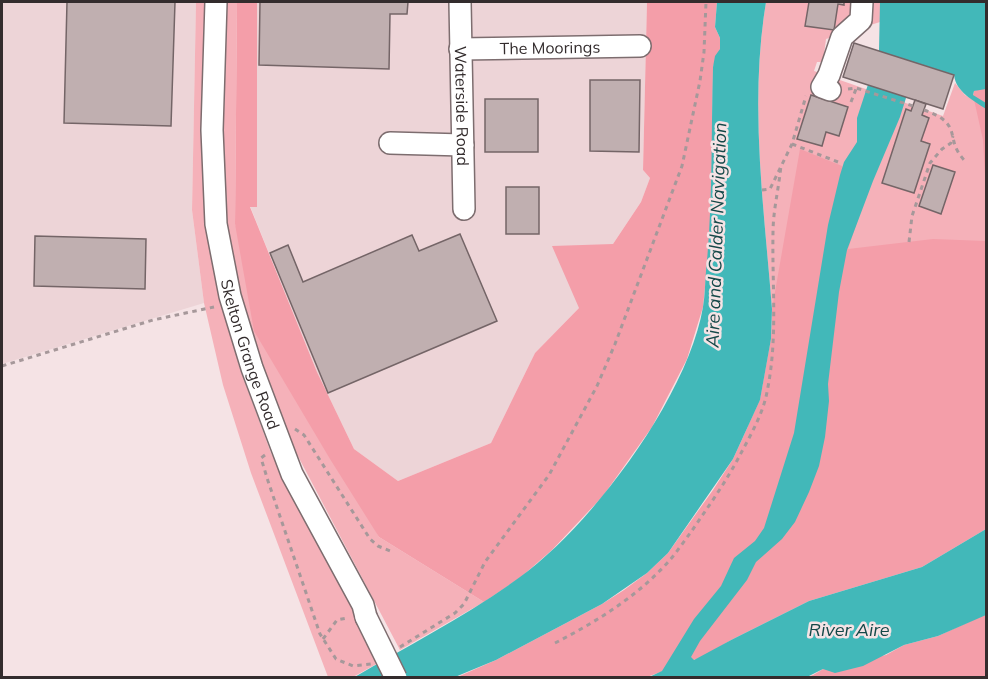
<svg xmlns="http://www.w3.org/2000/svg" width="988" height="679" font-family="Mulish,sans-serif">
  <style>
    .built { fill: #edd4d7 }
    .green { fill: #f5b1b9 }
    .forest { fill: #f49ea9 }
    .water { fill: #42b8b9 }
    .building { fill: #c0afb0; stroke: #746567; stroke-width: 1.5 }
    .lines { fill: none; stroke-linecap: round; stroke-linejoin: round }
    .minor-casing { stroke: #7d6d6f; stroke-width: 24 }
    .path { stroke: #a6989a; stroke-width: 3; stroke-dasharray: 4.5 4.5; stroke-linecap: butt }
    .minor { stroke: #fff; stroke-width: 21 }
    .minor-bridge-casing { stroke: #7d6d6f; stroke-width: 24; stroke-linecap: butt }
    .minor-bridge { stroke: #fff; stroke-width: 21 }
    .labels { text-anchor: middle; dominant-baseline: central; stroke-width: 5; stroke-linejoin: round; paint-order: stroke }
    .street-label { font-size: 16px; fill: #332c2d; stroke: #f5e3e5 }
    .water-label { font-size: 18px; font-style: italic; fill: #144848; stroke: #f5e3e5 }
  </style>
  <rect width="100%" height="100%" fill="#f5e3e5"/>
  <g class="built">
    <polygon points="2,2 196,2 192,210 204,303 2,364"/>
    <polygon points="257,2 647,2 643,170 650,178 641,202 613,244 579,308 535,353 491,443 398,481 354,449 317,372 250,206 257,207"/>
  </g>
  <g class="green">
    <polygon points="196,2 205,2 203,141 216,276 239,366 271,453 380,662 353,677 328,677 251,473 223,385 204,303 192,210"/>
    <polygon points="226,2 237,2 235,224 379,537 484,602 400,650 280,422 250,332 234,271 224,212 222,160"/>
    <path d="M766 2H880V22L826 39 823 62H817L814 71 943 116 955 83 965 95 975 101 986 128V353L748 426 760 400 771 339 784 320 772 309C764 207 749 104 766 2Z"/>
  </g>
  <g class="forest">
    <polygon points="237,2 257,2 257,207 250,207 317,372 354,449 398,481 491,443 535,353 579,308 552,246 613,244 641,202 650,178 643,170 647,2 717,2 715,27 720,38 720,49 713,67 711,229 703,307 687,359 652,427 603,496 552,550 521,577 484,602 379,537 330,459 254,331 235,224"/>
    <polygon points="980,89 986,89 986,192 983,140 973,95 974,91"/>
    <polygon points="800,149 842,166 860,213 848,249 933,239 986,241 986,529 922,567 809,601 733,639 702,657 647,677 455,678 496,660 602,604 624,590 647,573 668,553 713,490 733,459 760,400 771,339 772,309"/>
    <polygon points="986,614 986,677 805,678 813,675 823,669 886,655 904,645 938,636"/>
  </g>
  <g class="water">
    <path d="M717 2H766C749 104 764 207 772 309L771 339 760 400 733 459 668 553 647 573 602 604 496 660 455 677 353 678C409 645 468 615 520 577 592 525 688 396 703 307 705 295 705 283 706 271 713 203 711 135 713 67L715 56 720 49V38L715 27Z"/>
    <path d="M880 2H986V89L974 91 973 95 986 103V109C973 100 956 92 954 75L917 63 900 117 873 181 847 250 839 292 828 384 829 401 825 437 819 466 809 492 795 522 782 539 756 562 747 580 700 641 691 657 694 660 733 639 809 601 922 567 986 529V615L938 636 904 645 863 666 835 673 823 669 805 678H647L662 671 694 619 721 586 734 558 755 541 764 528 794 433 828 225 840 175 844 162 857 142V118L879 51Z"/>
  </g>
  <g class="building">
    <polygon points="67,2 175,2 171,126 64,123"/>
    <polygon points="260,2 408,2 407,14 390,14 389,69 259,65"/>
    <polygon points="809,2 844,2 844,5 838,4 834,30 805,26"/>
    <polygon points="854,43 954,75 943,109 843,77"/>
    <polygon points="590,80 640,80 639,152 590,151"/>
    <polygon points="811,95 848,107 839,136 826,132 822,146 797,139"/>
    <rect x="485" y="99" width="53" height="53"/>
    <polygon points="915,100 926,104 922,115 929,118 921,141 930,144 914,193 882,183 906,109 911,111"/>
    <polygon points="933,165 955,172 941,214 919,206"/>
    <rect x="506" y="187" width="33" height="47"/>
    <polygon points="460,234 497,321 328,393 270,253 288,245 303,282 412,235 419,251"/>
    <polygon points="35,236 146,239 145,289 34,286"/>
  </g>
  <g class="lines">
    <defs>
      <g id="minor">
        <path id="s1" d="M216 2 212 130 216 224 230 296 252 368 292 474 363 605 366 617"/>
        <path id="s2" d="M460 2 464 209"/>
        <path id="s3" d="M460 49 640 46"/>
        <polyline points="830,90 822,87 829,75 842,37 861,20 862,2"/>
        <polyline points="390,143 463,145"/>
      </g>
    </defs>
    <use href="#minor" class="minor-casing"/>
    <g class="path">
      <polyline points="848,89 856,88 913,106"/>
      <polyline points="851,102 856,89"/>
      <path d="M924 110C966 125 942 138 966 162"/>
      <polyline points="792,144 838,162"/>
      <polyline points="762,190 770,189 792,144 806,96"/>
      <polyline points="909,242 912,216 930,163 942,149 951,143 953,136"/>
      <polyline points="2,366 153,320 214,307"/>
      <polyline points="295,429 304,435 370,539 378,546 390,551"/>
      <polyline points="265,455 261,458 268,481 320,634 336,659 353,666 371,664"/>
      <polyline points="323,639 337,620 347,618"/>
      <path d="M555 643C596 622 638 596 669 561 677 552 684 541 691 532 708 507 726 482 740 455 750 436 763 414 767 392 778 339 772 287 773 233 773 210 779 188 781 165"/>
      <polyline points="400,647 455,613 464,604 485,562 549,475 597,386 615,344 682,166 700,81 704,52 706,2"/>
    </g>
    <use href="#minor" class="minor"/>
    <defs>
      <polyline id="minor-bridge" points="366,617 396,678"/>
    </defs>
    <use href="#minor-bridge" class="minor-bridge-casing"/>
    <use href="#minor-bridge" class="minor-bridge"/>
  </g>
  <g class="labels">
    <g class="street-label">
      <text stroke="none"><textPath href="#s3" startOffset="90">The Moorings</textPath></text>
      <text stroke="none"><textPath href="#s2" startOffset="104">Waterside Road</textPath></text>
      <text stroke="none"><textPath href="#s1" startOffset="357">Skelton Grange Road</textPath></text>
    </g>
    <g class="water-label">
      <text transform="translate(716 235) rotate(-88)">Aire and Calder Navigation</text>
      <text x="849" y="629">River Aire</text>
    </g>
  </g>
  <rect width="988" height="679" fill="none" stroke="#332c2d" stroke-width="6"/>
</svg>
